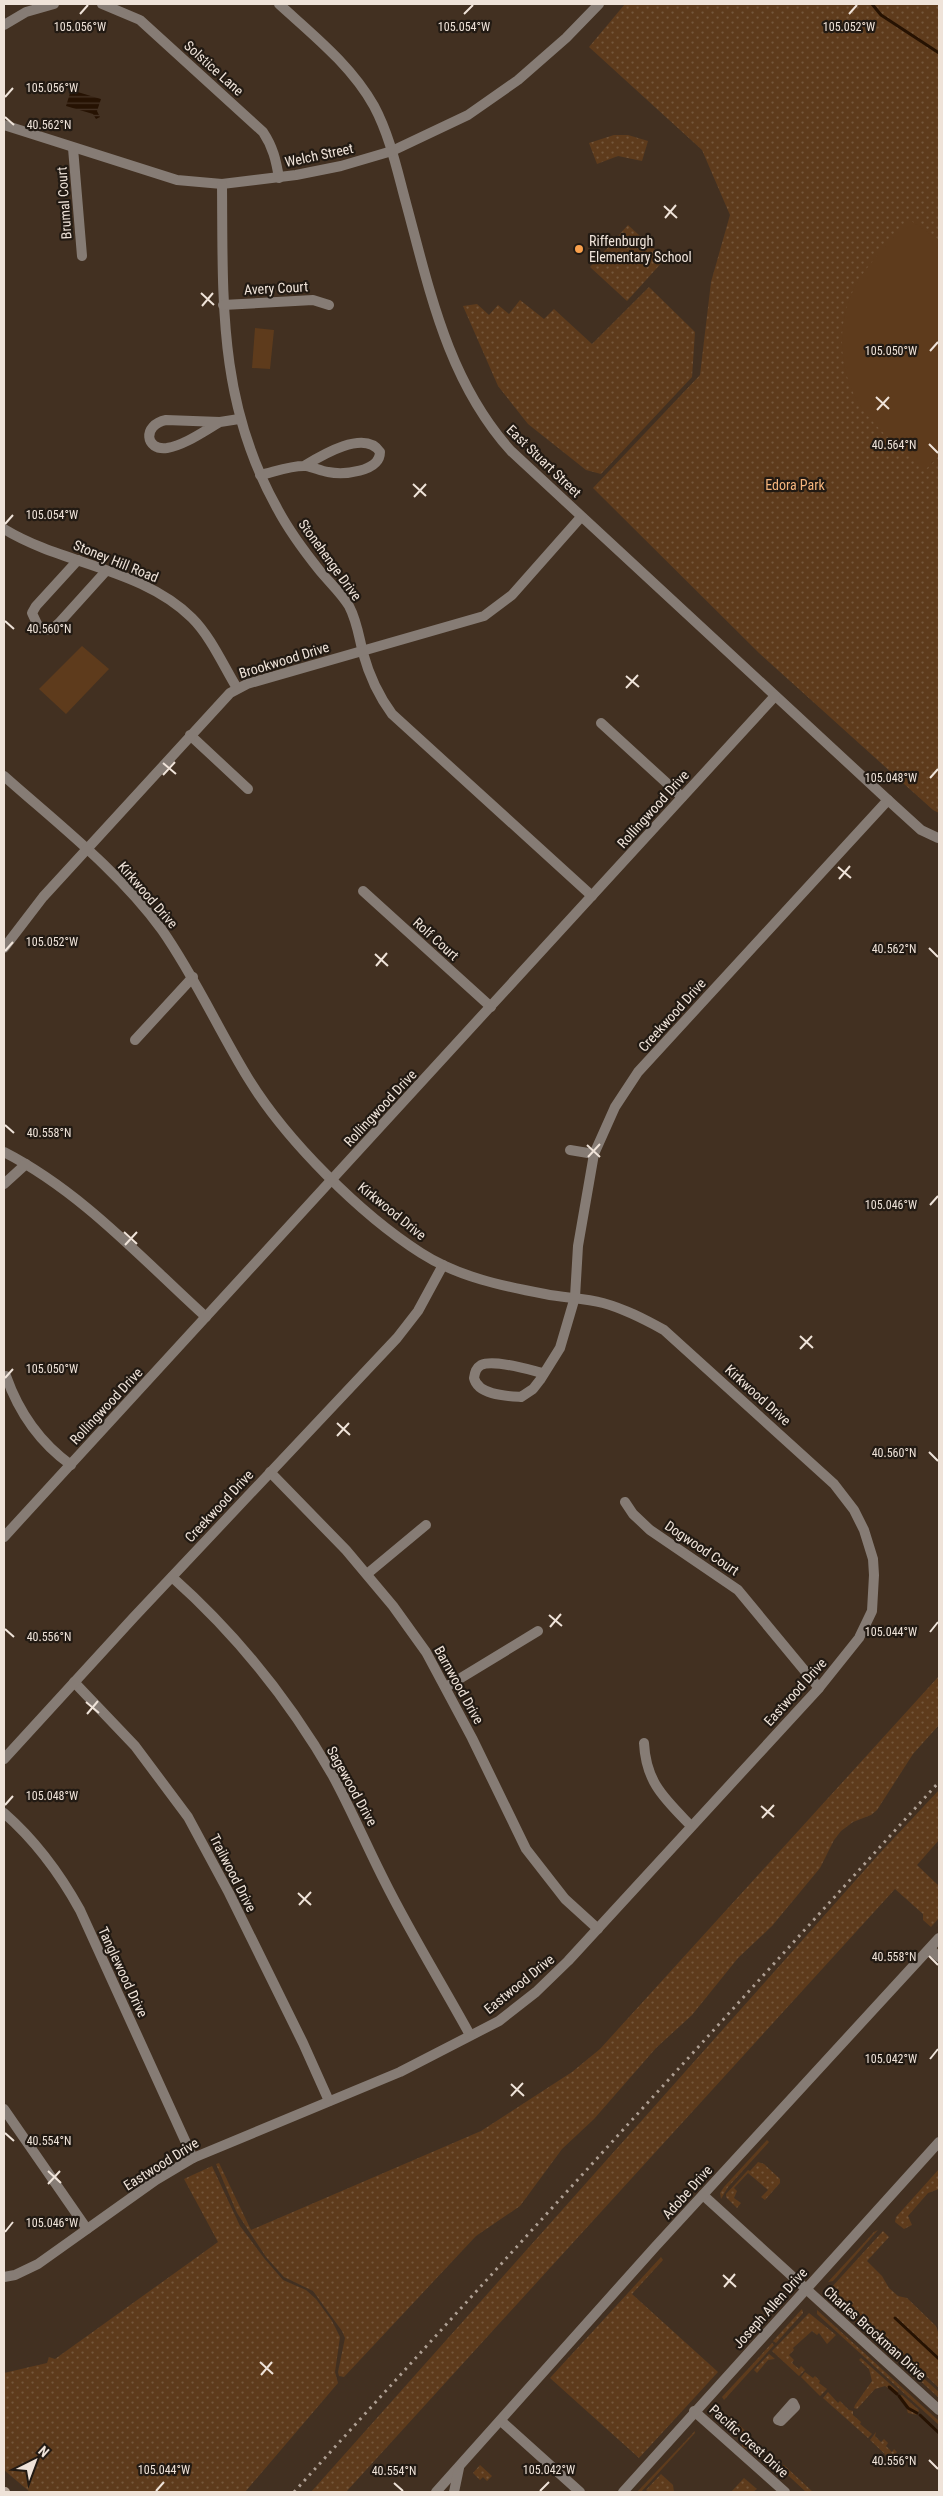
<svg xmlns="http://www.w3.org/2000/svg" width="943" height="2496" font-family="'Roboto Condensed',sans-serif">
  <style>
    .grass { fill: url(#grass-dots) }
    .pitch { fill: #5e3b1c }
    .water { fill: url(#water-rules) }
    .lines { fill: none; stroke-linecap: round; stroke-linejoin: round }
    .stream { stroke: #261202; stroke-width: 3 }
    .pedestrian { stroke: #867c75; stroke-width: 10 }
    .minor { stroke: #867c75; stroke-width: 10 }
    .secondary { stroke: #b4a598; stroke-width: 10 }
    .rail { stroke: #ae9f93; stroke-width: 3; stroke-dasharray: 2.5 5; stroke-linecap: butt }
    .ticks { fill: none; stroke: #efe3d9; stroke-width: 2 }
    .poi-dot { fill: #f9a04c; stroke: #221a13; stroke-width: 2 }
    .labels { text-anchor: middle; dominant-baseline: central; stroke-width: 4.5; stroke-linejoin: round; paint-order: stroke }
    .street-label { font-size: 14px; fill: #efe3d9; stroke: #221a13 }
    .poi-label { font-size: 14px; fill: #efe3d9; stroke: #221a13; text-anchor: start }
    .park-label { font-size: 14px; fill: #f6b57d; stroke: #221a13 }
    .ticks-label { font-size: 12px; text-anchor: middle; fill: #efe3d9; stroke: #221a13; stroke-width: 4.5; stroke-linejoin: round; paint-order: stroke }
  </style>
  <defs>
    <pattern id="grass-dots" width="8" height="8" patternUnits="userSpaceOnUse" patternTransform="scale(1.25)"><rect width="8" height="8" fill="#5e3b1c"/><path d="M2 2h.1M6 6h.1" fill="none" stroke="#75573c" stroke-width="1.8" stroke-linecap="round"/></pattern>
    <pattern id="water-rules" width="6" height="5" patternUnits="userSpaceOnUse" patternTransform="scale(1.25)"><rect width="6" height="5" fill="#261202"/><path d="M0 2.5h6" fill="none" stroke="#463426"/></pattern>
  </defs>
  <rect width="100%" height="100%" fill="#423021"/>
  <g class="grass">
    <polygon points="625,4 939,4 939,813 933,810 759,653 593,488 700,375 711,282 730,215 702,150 589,47"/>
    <polygon points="614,135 628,135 648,141 642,161 618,156 597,164 589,143"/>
    <polygon points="628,225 665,259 627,301 590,267"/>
    <polygon points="649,287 695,332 692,377 601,474 586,470 528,424 498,386 463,306 477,304 489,315 498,305 509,314 520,300 544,319 554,309 592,344"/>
    <polygon points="939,1676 939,1725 913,1754 877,1810 871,1815 853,1822 841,1831 834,1840 820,1868 772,1926 738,1958 692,2015 656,2048 594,2119 562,2149 520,2206 476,2236 344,2377 339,2376 338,2372 345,2338 342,2331 313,2291 284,2277 266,2257 237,2213 216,2164 219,2163 251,2230 481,2131 572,2072 600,2049"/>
    <polygon points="939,1790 939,1840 917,1865 939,1886 939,1918 931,1927 923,1920 923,1914 895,1889 346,2492 311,2492 879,1854"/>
    <polygon points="767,2140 769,2142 728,2187 721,2199 720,2193 724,2187"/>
    <polygon points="758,2162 764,2164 780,2179 780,2183 765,2200 761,2197 768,2190 748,2173 734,2188 737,2191 734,2198 741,2203 737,2208 726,2197 726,2194 748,2170 750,2171"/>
    <polygon points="212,2166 240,2226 264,2258 283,2280 306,2290 316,2299 332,2321 340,2337 335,2372 338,2383 245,2492 30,2492 4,2470 4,2373 47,2363 49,2357 55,2359 218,2242 184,2179"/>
    <polygon points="939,2169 939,2189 928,2193 908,2216 912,2225 904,2229 895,2222 896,2217"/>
    <polygon points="878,2230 833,2281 828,2282 874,2232"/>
    <polygon points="883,2231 889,2237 867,2261 882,2276 889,2288 898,2296 907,2298 936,2326 939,2335 939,2388 831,2288"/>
    <polygon points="661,2257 663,2260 632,2294 718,2372 639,2458 550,2378"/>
    <polygon points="782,2295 784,2298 754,2331 753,2328"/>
    <polygon points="831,2295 939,2392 939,2398 828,2297"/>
    <polygon points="802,2309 803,2313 776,2343 773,2341"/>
    <polygon points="817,2310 939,2421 939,2425 817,2314"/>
    <polygon points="809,2313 836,2335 827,2344 819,2333 817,2335 812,2331 793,2348 794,2350 789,2355 794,2360 792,2363 799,2369 801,2366 805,2370 799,2376 772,2351"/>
    <polygon points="772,2343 774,2345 724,2400 722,2397"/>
    <polygon points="769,2354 775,2359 768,2360 757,2373 754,2370"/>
    <polygon points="861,2358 898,2391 897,2394 885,2386 875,2389 857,2409 854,2408 855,2405 872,2381 869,2369 859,2360"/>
    <polygon points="805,2372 813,2378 815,2376 820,2381 819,2383 827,2389 820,2396 801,2377"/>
    <polygon points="828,2392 838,2403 840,2401 849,2410 853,2411 853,2415 861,2422 860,2424 872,2434 868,2438 823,2398"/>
    <polygon points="902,2395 919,2410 917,2415 908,2413 904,2401 899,2396"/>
    <polygon points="728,2415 749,2434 757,2448 753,2451 742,2447 742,2435 724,2419"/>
    <polygon points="695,2431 695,2433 641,2492 637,2492"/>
    <polygon points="876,2432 875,2436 881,2442 884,2439 888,2443 886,2446 892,2452 894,2449 897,2452 890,2459 870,2440"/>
    <polygon points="480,2465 492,2476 487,2481 483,2477 480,2480 473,2473"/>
    <polygon points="784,2465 786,2467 813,2492 806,2492 778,2466"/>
    <polygon points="661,2474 673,2485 674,2492 649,2492 646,2490"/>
    <polygon points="744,2478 757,2489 753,2492 731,2492"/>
  </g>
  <g class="pitch">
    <path d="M910 220 939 240V456L925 470C906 452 883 435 867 415 836 376 834 319 860 278 874 257 894 238 910 220Z"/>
    <polygon points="255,328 274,330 270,369 252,368"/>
    <polygon points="82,646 109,669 66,714 39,689"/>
  </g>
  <polygon class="water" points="71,90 101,99 97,111 100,117 96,119 93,114 66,106"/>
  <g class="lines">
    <g class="stream">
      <polyline points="872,4 881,15 939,53"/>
      <polyline points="895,2318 939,2359"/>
      <polyline points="889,2387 897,2394"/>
      <polyline points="899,2396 908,2408 917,2413"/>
      <polyline points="920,2415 939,2433"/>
    </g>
    <polygon class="pedestrian" points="793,2403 795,2407 781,2421 778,2420"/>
    <g class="minor">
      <path d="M102 4 140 20 263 132C273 147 276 160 279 178"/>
      <path d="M279 4C313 35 351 65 374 106 390 136 397 170 406 203 430 292 448 381 511 451L888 800 921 830 938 838"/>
      <polyline points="4,25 26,12 54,4"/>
      <polyline points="4,125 177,180 222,184 296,175 341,166 392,151 468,115 518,80 566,38 599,4"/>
      <polyline points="73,148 82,256"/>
      <path d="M222 184C223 301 218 402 277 508 289 531 304 551 320 571 330 583 341 593 349 606 357 621 359 637 363 653 369 675 378 695 392 714L592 896"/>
      <polyline points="223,305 313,300 329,305"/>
      <path d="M220 422C204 431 185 445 167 448 145 451 142 425 166 420L220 422 239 419"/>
      <path d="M260 475C274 472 292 465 306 466 313 467 321 471 328 472 343 475 380 472 380 452 365 429 322 455 304 466"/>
      <path d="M4 529C63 565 141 568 192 618 211 637 223 665 237 688"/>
      <polyline points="78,560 36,606 32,613 39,628 51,630 59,623 106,571"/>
      <polyline points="601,723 682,797"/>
      <polyline points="190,735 248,789"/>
      <path d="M4 776C58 824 119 871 162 930 195 977 218 1029 248 1078 286 1140 360 1214 421 1253 458 1277 503 1286 545 1294 564 1298 584 1298 603 1303 625 1309 644 1319 664 1330L834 1484 854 1510 864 1530 873 1559 874 1575 872 1611 859 1638 819 1688 568 1961 536 1992 499 2021 400 2072 193 2158 156 2180 38 2264 15 2275 4 2277"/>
      <polyline points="363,891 491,1007"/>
      <polyline points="4,948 43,897 230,693 247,684 484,616 512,595 581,517"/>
      <polyline points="135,1040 193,977"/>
      <polyline points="570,1150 594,1154"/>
      <path d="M4 1152C82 1192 142 1259 206 1317"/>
      <polyline points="4,1184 26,1164"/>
      <path d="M543 1373C530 1370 494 1359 481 1365 476 1368 475 1372 474 1378 478 1395 506 1396 521 1397L533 1389 540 1380 560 1348 575 1297 578 1246 594 1154 615 1107 638 1072 888 800"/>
      <path d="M6 1376C19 1413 39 1442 71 1465"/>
      <polyline points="270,1472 346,1550 393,1606 426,1652 472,1738 526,1849 565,1899 598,1929"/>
      <polyline points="625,1502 633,1514 650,1530 738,1590 819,1688"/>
      <polyline points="4,1537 775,696"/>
      <polyline points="367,1574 426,1525"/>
      <path d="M172 1577C236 1634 290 1701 333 1776 352 1811 367 1847 385 1882 411 1934 442 1984 470 2035"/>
      <polyline points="74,1682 135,1746 188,1817 229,1893 303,2043 329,2101"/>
      <polyline points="446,1687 538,1631"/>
      <path d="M644 1743C646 1783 665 1799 691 1826"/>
      <polyline points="4,1759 134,1617 397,1338 418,1311 443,1265"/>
      <path d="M4 1813C36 1841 59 1872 80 1910L193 2158"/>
      <polyline points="930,1949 939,1957"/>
      <polyline points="4,2109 87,2229"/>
      <polyline points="703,2195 939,2410"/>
      <polyline points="694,2411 785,2492"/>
      <polyline points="501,2421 580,2492"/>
      <polyline points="436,2492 655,2247 939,1938"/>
      <polyline points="454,2492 459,2468"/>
      <polyline points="623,2492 939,2142"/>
    </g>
    <polyline class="secondary" points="4,2492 5,2492"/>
    <polyline class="rail" points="294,2492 939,1782"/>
  </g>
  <path class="ticks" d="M80 14 88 5M464 14 473 5M849 14 857 5M5 97 13 88M5 117 14 125M664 206 677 218M665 218 676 205M201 293 214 305M202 306 213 293M930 351 938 342M876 397 889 409M877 410 889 397M929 444 938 453M413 484 426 496M414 497 426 484M5 524 13 515M5 621 14 629M626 676 639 687M626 688 638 675M163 763 176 774M163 775 175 762M930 778 938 769M838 867 851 878M839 879 850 866M929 948 938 957M5 951 13 942M375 954 388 966M376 966 387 953M5 1125 14 1133M587 1145 600 1157M588 1157 600 1144M930 1205 938 1196M124 1232 137 1244M125 1245 137 1232M800 1336 813 1348M800 1349 812 1336M5 1378 13 1369M337 1423 350 1435M337 1436 349 1423M929 1452 938 1461M549 1615 562 1626M550 1627 561 1614M5 1629 14 1637M930 1632 938 1622M86 1702 99 1713M87 1714 98 1701M5 1805 13 1796M761 1806 774 1817M762 1818 774 1805M298 1893 311 1905M299 1905 311 1892M929 1956 938 1965M930 2059 938 2049M511 2084 524 2096M511 2096 523 2083M5 2133 14 2141M48 2171 61 2183M48 2184 60 2171M5 2232 13 2222M723 2275 736 2287M724 2287 735 2274M260 2362 273 2374M261 2375 272 2362M929 2460 938 2469M394 2483 403 2491M156 2491 164 2482M540 2491 549 2482"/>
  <circle class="poi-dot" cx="579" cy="249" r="5"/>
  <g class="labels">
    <g class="street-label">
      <text transform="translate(214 68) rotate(42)">Solstice Lane</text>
      <text transform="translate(319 155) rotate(-12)">Welch Street</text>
      <text transform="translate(64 203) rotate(-94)">Brumal Court</text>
      <text transform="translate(276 288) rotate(-3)">Avery Court</text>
      <text transform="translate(544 461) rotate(44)">East Stuart Street</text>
      <text transform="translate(330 560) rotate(54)">Stonehenge Drive</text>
      <text transform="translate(116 561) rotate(22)">Stoney Hill Road</text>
      <text transform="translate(284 660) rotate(-17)">Brookwood Drive</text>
      <text transform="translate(653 809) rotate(-48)">Rollingwood Drive</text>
      <text transform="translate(148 895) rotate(49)">Kirkwood Drive</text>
      <text transform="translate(436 939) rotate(42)">Rolf Court</text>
      <text transform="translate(672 1015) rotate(-48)">Creekwood Drive</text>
      <text transform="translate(380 1108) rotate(-47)">Rollingwood Drive</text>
      <text transform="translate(392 1211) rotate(39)">Kirkwood Drive</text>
      <text transform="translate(758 1395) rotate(42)">Kirkwood Drive</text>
      <text transform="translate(106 1406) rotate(-47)">Rollingwood Drive</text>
      <text transform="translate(219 1506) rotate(-47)">Creekwood Drive</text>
      <text transform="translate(702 1548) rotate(34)">Dogwood Court</text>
      <text transform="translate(459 1685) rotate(61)">Barnwood Drive</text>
      <text transform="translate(795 1692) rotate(-48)">Eastwood Drive</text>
      <text transform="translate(352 1786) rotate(61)">Sagewood Drive</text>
      <text transform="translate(233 1873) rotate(63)">Trailwood Drive</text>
      <text transform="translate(123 1972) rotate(65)">Tanglewood Drive</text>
      <text transform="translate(519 1984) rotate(-39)">Eastwood Drive</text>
      <text transform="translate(161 2164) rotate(-32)">Eastwood Drive</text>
      <text transform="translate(687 2192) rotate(-48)">Adobe Drive</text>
      <text transform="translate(770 2308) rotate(-48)">Joseph Allen Drive</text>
      <text transform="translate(875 2333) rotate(42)">Charles Brockman Drive</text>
      <text transform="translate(749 2441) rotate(42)">Pacific Crest Drive</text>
    </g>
    <g class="poi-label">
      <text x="589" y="241">Riffenburgh<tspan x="589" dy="16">Elementary School</tspan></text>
    </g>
    <g class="park-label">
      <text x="795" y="485">Edora Park</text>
    </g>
  </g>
  <g class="ticks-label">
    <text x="80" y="31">105.056°W</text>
    <text x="464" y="31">105.054°W</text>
    <text x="849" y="31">105.052°W</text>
    <text x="52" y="92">105.056°W</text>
    <text x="49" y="129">40.562°N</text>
    <text x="891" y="355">105.050°W</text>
    <text x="894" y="449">40.564°N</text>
    <text x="52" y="519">105.054°W</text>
    <text x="49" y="633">40.560°N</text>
    <text x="891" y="782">105.048°W</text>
    <text x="52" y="946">105.052°W</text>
    <text x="894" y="953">40.562°N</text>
    <text x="49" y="1137">40.558°N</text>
    <text x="891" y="1209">105.046°W</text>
    <text x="52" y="1373">105.050°W</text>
    <text x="894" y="1457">40.560°N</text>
    <text x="891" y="1636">105.044°W</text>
    <text x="49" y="1641">40.556°N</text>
    <text x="52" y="1800">105.048°W</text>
    <text x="894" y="1961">40.558°N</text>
    <text x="891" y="2063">105.042°W</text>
    <text x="49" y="2145">40.554°N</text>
    <text x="52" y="2227">105.046°W</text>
    <text x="894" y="2465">40.556°N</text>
    <text x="164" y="2474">105.044°W</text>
    <text x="549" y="2474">105.042°W</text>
    <text x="394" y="2475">40.554°N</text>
  </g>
  <rect width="943" height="2496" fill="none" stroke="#efe3d9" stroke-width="10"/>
  <g transform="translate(35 2461) rotate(42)" stroke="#221a13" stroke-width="4" paint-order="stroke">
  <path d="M0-4L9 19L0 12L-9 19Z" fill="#efe3d9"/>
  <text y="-8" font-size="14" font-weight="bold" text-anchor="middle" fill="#efe3d9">N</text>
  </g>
</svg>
